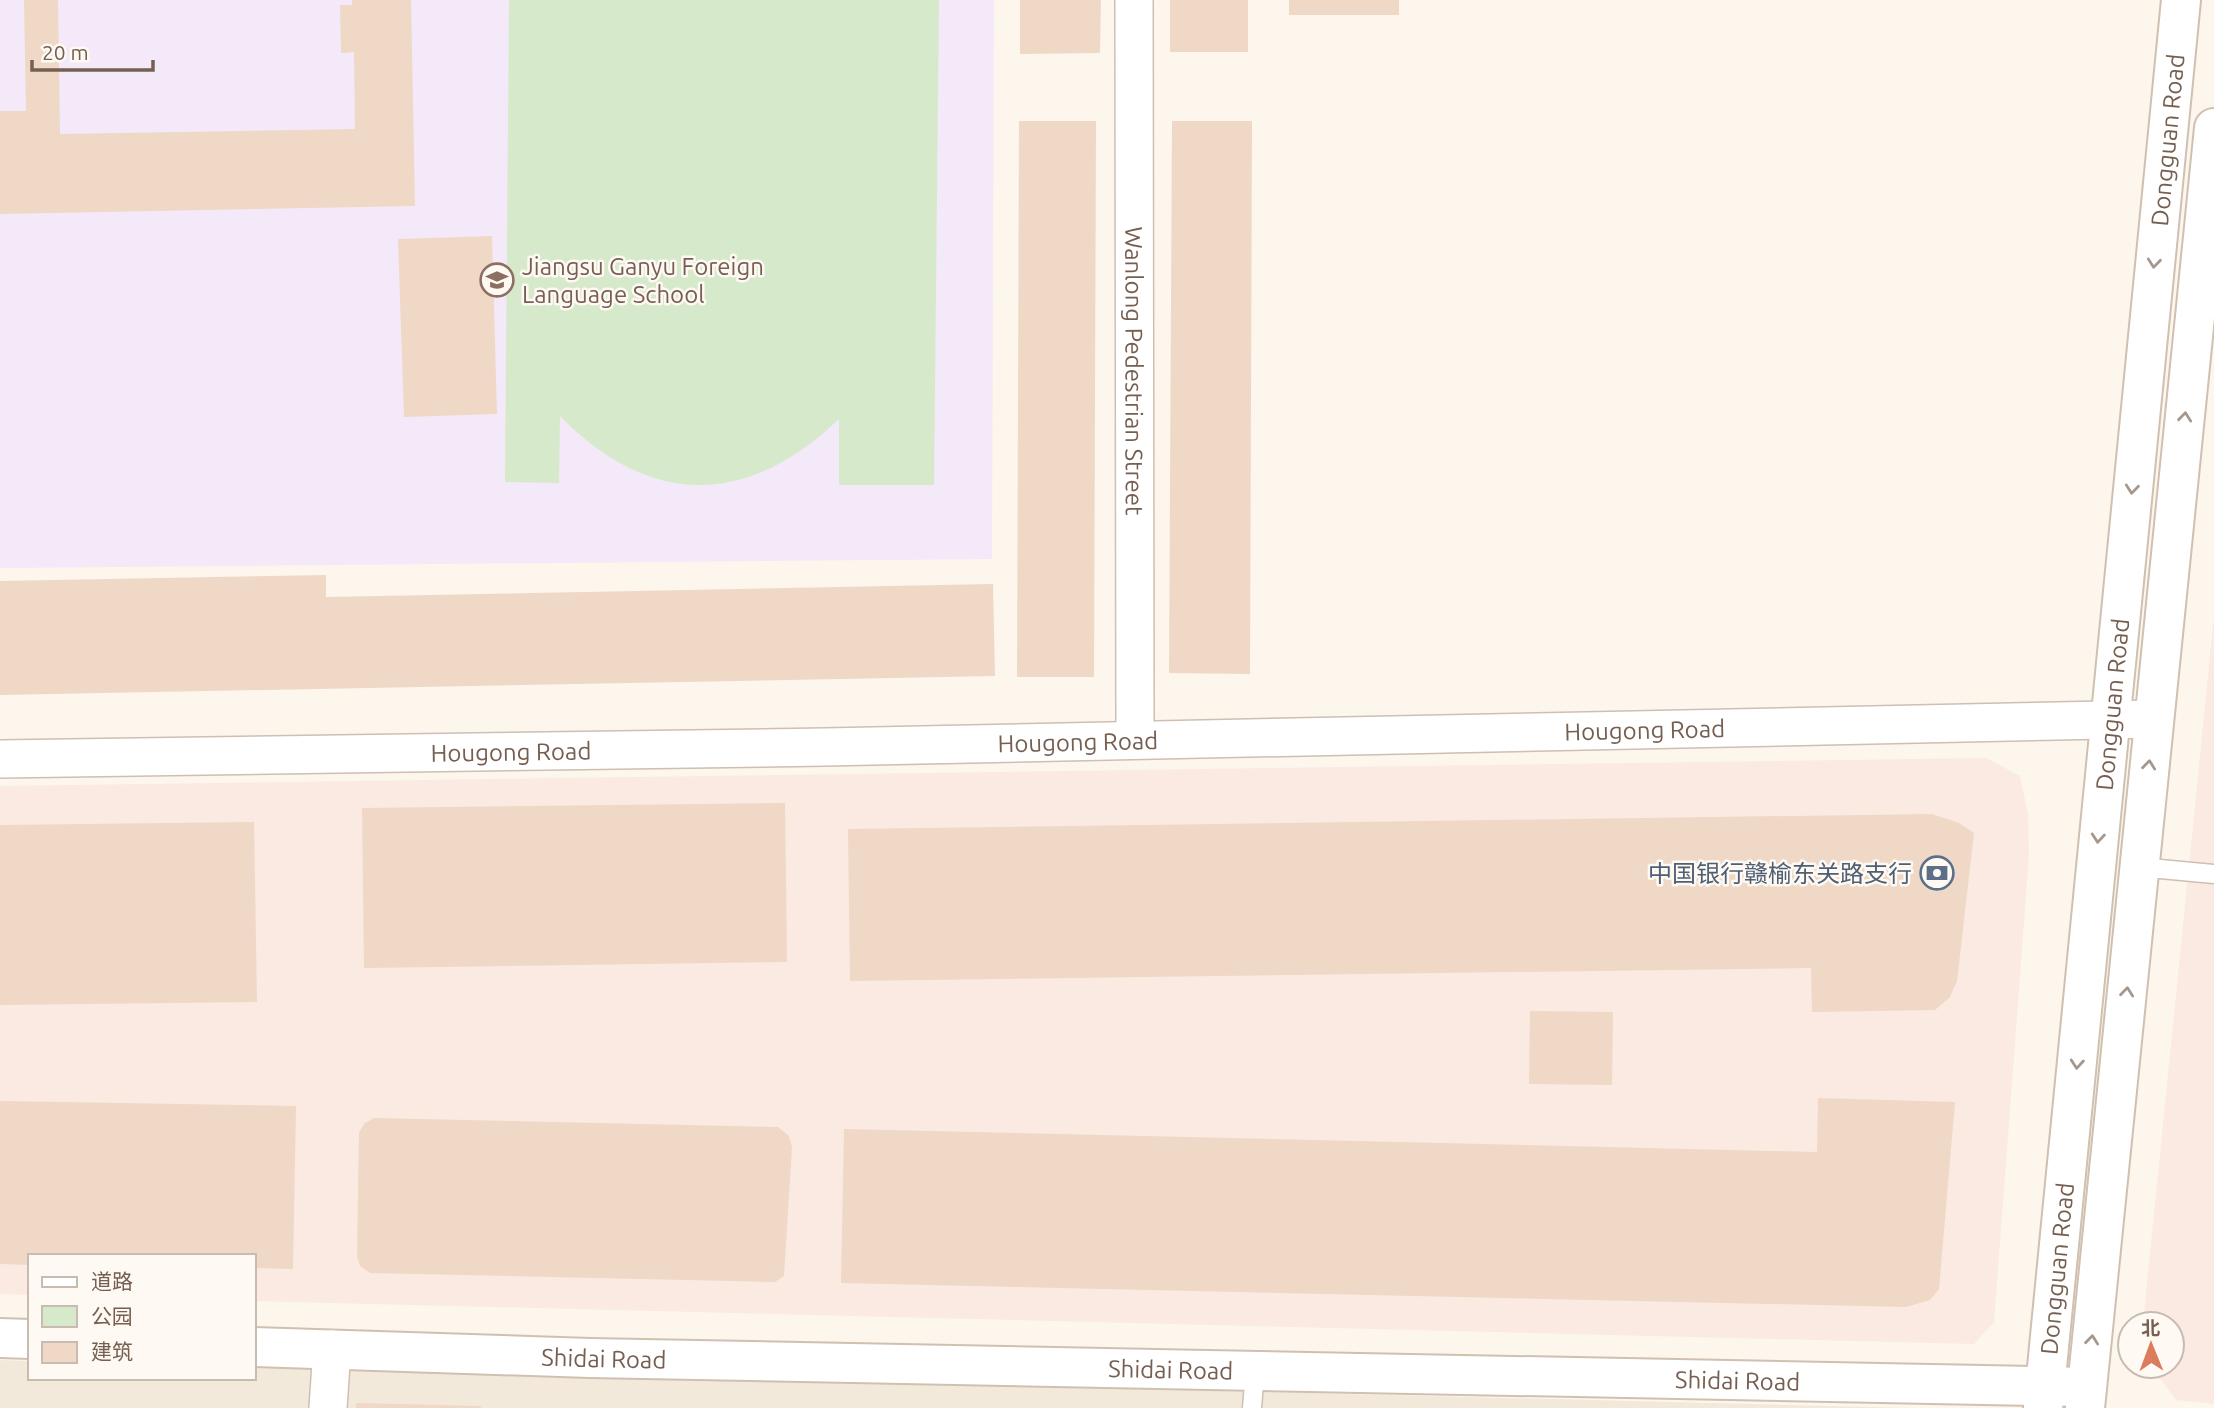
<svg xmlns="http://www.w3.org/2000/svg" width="2214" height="1408" font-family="Ubuntu,'Noto Sans SC',sans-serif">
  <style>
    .residential { fill: #f3e9db }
    .commercial { fill: #fbeae1 }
    .education { fill: #f3e9f8 }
    .green { fill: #d6e9cb }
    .building { fill: #efd8c6 }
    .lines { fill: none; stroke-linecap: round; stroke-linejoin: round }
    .lane-casing { stroke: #cebfb2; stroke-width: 21 }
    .street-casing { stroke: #cebfb2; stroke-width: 40 }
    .secondary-casing { stroke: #d0c0b0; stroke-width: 42 }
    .lane { stroke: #fff; stroke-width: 18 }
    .street { stroke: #fff; stroke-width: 37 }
    .secondary { stroke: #fff; stroke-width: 38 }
    .oneway { stroke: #a6978d }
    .labels { text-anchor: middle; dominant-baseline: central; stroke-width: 5; stroke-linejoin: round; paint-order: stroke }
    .street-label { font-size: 24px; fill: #765f50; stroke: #fefaf3 }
    .education-label { font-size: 24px; fill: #785e54; stroke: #fefaf3; text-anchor: start }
    .service-label { font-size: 24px; fill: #4e5e75; stroke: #fefaf3; text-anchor: end }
  </style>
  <rect width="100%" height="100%" fill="#fcf6ed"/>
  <polygon class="residential" points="0,1360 30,1361 30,1378 254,1378 254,1367 1914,1408 0,1408"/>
  <g class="commercial">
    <polygon points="2214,616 2214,1404 2176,1400 2151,1366 2172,1366 2172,1324 2143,1324"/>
    <polygon points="1986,758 2020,776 2028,815 2029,855 1994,1322 1974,1344 254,1301 254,1256 30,1256 30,1295 0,1294 0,786"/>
  </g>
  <polygon class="education" points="0,0 994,0 992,559 0,568"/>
  <path class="green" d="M509 0H939L934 485H839V419C747 507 650 508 560 416L559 483 505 482Z"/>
  <g class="building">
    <polygon points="24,0 58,0 60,134 355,129 354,52 341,53 340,5 352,5 352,0 411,0 415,206 0,214 0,111 26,111"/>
    <polygon points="1020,0 1101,0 1100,53 1020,54"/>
    <rect x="1170" y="0" width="78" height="52"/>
    <rect x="1289" y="0" width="110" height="15"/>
    <polygon points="1019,121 1096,121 1094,677 1017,677"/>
    <polygon points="1172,121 1252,121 1250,674 1169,673"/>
    <polygon points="492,236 497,414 404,417 398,239"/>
    <polygon points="326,575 326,597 993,584 995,676 0,695 0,581"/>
    <polygon points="785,803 787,962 364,968 362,808"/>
    <polygon points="1932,814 1959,823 1974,833 1957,981 1950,997 1935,1010 1812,1012 1811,968 850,981 848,829"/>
    <polygon points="254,822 257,1002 0,1005 0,825"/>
    <polygon points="1530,1011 1613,1012 1612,1085 1529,1084"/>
    <polygon points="1818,1098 1955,1102 1939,1289 1930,1300 1906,1307 841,1283 844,1129 1817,1152"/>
    <polygon points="0,1101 296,1106 293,1269 254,1268 254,1256 30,1256 30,1265 0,1264"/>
    <polygon points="374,1118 778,1127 789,1136 792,1147 784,1276 775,1282 370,1273 360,1266 357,1256 359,1132 365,1123"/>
    <polygon points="356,1403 481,1406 481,1408 356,1408"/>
  </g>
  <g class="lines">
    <defs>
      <g id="lane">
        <polyline points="2139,867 2214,874"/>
        <polyline points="1252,1408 1255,1371"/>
      </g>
      <g id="street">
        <path id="s1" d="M1134 0 1135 740"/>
        <path id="s2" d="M0 759 825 747 2154 719"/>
        <polyline points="328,1408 332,1349"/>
      </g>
      <g id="secondary">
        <polyline points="0,1338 30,1339"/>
        <path id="s3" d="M254 1347 590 1358 2087 1387"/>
        <path id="s4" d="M2043 1408 2181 0"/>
        <polyline points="2085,1408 2214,128"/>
      </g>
    </defs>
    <use href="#lane" class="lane-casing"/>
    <use href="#street" class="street-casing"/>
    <use href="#secondary" class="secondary-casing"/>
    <use href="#lane" class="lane"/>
    <use href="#street" class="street"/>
    <use href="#secondary" class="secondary"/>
  </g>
  <defs><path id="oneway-chevron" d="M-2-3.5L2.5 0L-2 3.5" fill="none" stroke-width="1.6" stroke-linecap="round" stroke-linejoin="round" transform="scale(1.75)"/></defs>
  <g class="oneway">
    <use href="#oneway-chevron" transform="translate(2154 263) rotate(96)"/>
    <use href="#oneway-chevron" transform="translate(2185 417) rotate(-84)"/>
    <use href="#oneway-chevron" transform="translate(2132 489) rotate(96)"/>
    <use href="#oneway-chevron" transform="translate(2149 765) rotate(-84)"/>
    <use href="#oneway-chevron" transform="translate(2098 838) rotate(95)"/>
    <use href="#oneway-chevron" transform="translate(2127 992) rotate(-84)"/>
    <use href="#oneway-chevron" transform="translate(2077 1064) rotate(95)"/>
    <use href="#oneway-chevron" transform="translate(2092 1340) rotate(-84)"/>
  </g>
  <defs>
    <symbol id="school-ring" viewBox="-11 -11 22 22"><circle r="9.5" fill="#fefaf3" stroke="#8d6e63" stroke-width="1.5"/><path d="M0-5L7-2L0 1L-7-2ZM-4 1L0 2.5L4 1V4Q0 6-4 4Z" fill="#8d6e63"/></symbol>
    <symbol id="bank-ring" viewBox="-11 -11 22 22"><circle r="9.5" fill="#fefaf3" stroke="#5c6f8a" stroke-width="1.5"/><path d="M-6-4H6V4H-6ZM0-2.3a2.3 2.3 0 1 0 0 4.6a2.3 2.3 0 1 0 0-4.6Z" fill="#5c6f8a"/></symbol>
  </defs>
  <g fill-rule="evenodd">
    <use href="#school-ring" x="478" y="261" width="38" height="38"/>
    <use href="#bank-ring" x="1918" y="854" width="38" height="38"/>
  </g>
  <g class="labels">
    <g class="street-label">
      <text stroke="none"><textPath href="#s4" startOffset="1274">Dongguan Road</textPath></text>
      <text stroke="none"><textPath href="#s1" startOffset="371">Wanlong Pedestrian Street</textPath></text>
      <text stroke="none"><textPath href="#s4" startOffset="707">Dongguan Road</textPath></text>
      <text stroke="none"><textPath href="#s2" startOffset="1645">Hougong Road</textPath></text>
      <text stroke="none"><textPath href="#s2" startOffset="1078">Hougong Road</textPath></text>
      <text stroke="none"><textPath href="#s2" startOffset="511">Hougong Road</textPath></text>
      <text stroke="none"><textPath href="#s4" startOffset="140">Dongguan Road</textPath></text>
      <text stroke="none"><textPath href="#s3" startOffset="350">Shidai Road</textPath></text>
      <text stroke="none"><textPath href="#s3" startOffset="917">Shidai Road</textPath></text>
      <text stroke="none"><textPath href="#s3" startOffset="1484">Shidai Road</textPath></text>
    </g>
    <g class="education-label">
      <text x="522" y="266">Jiangsu Ganyu Foreign<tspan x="522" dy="28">Language School</tspan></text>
    </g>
    <g class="service-label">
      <text x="1912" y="873">中国银行赣榆东关路支行</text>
    </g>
  </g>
  <rect x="28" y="1254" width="228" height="126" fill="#fefaf3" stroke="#c8bcb2" stroke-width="2"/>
  <rect x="42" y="1277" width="35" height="10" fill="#ffffff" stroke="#c8bcb2" stroke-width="2"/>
  <text x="91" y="1289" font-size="21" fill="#765f50">道路</text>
  <rect x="42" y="1306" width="35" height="21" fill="#d6e9cb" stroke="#c8bcb2" stroke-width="2"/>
  <text x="91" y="1324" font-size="21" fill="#765f50">公园</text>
  <rect x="42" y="1342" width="35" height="21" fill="#efd8c6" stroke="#c8bcb2" stroke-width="2"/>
  <text x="91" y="1359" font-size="21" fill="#765f50">建筑</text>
  <g transform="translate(2151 1345) rotate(359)"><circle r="33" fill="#fefaf3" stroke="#c8bcb2" stroke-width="2"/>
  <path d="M0-5L12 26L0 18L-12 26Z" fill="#db7d5c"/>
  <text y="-10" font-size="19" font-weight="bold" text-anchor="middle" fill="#765f50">北</text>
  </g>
  <path d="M32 60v10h121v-10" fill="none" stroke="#765f50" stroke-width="3.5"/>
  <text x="42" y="60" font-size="21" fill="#765f50" stroke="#fefaf3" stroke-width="5" paint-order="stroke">20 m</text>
</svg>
